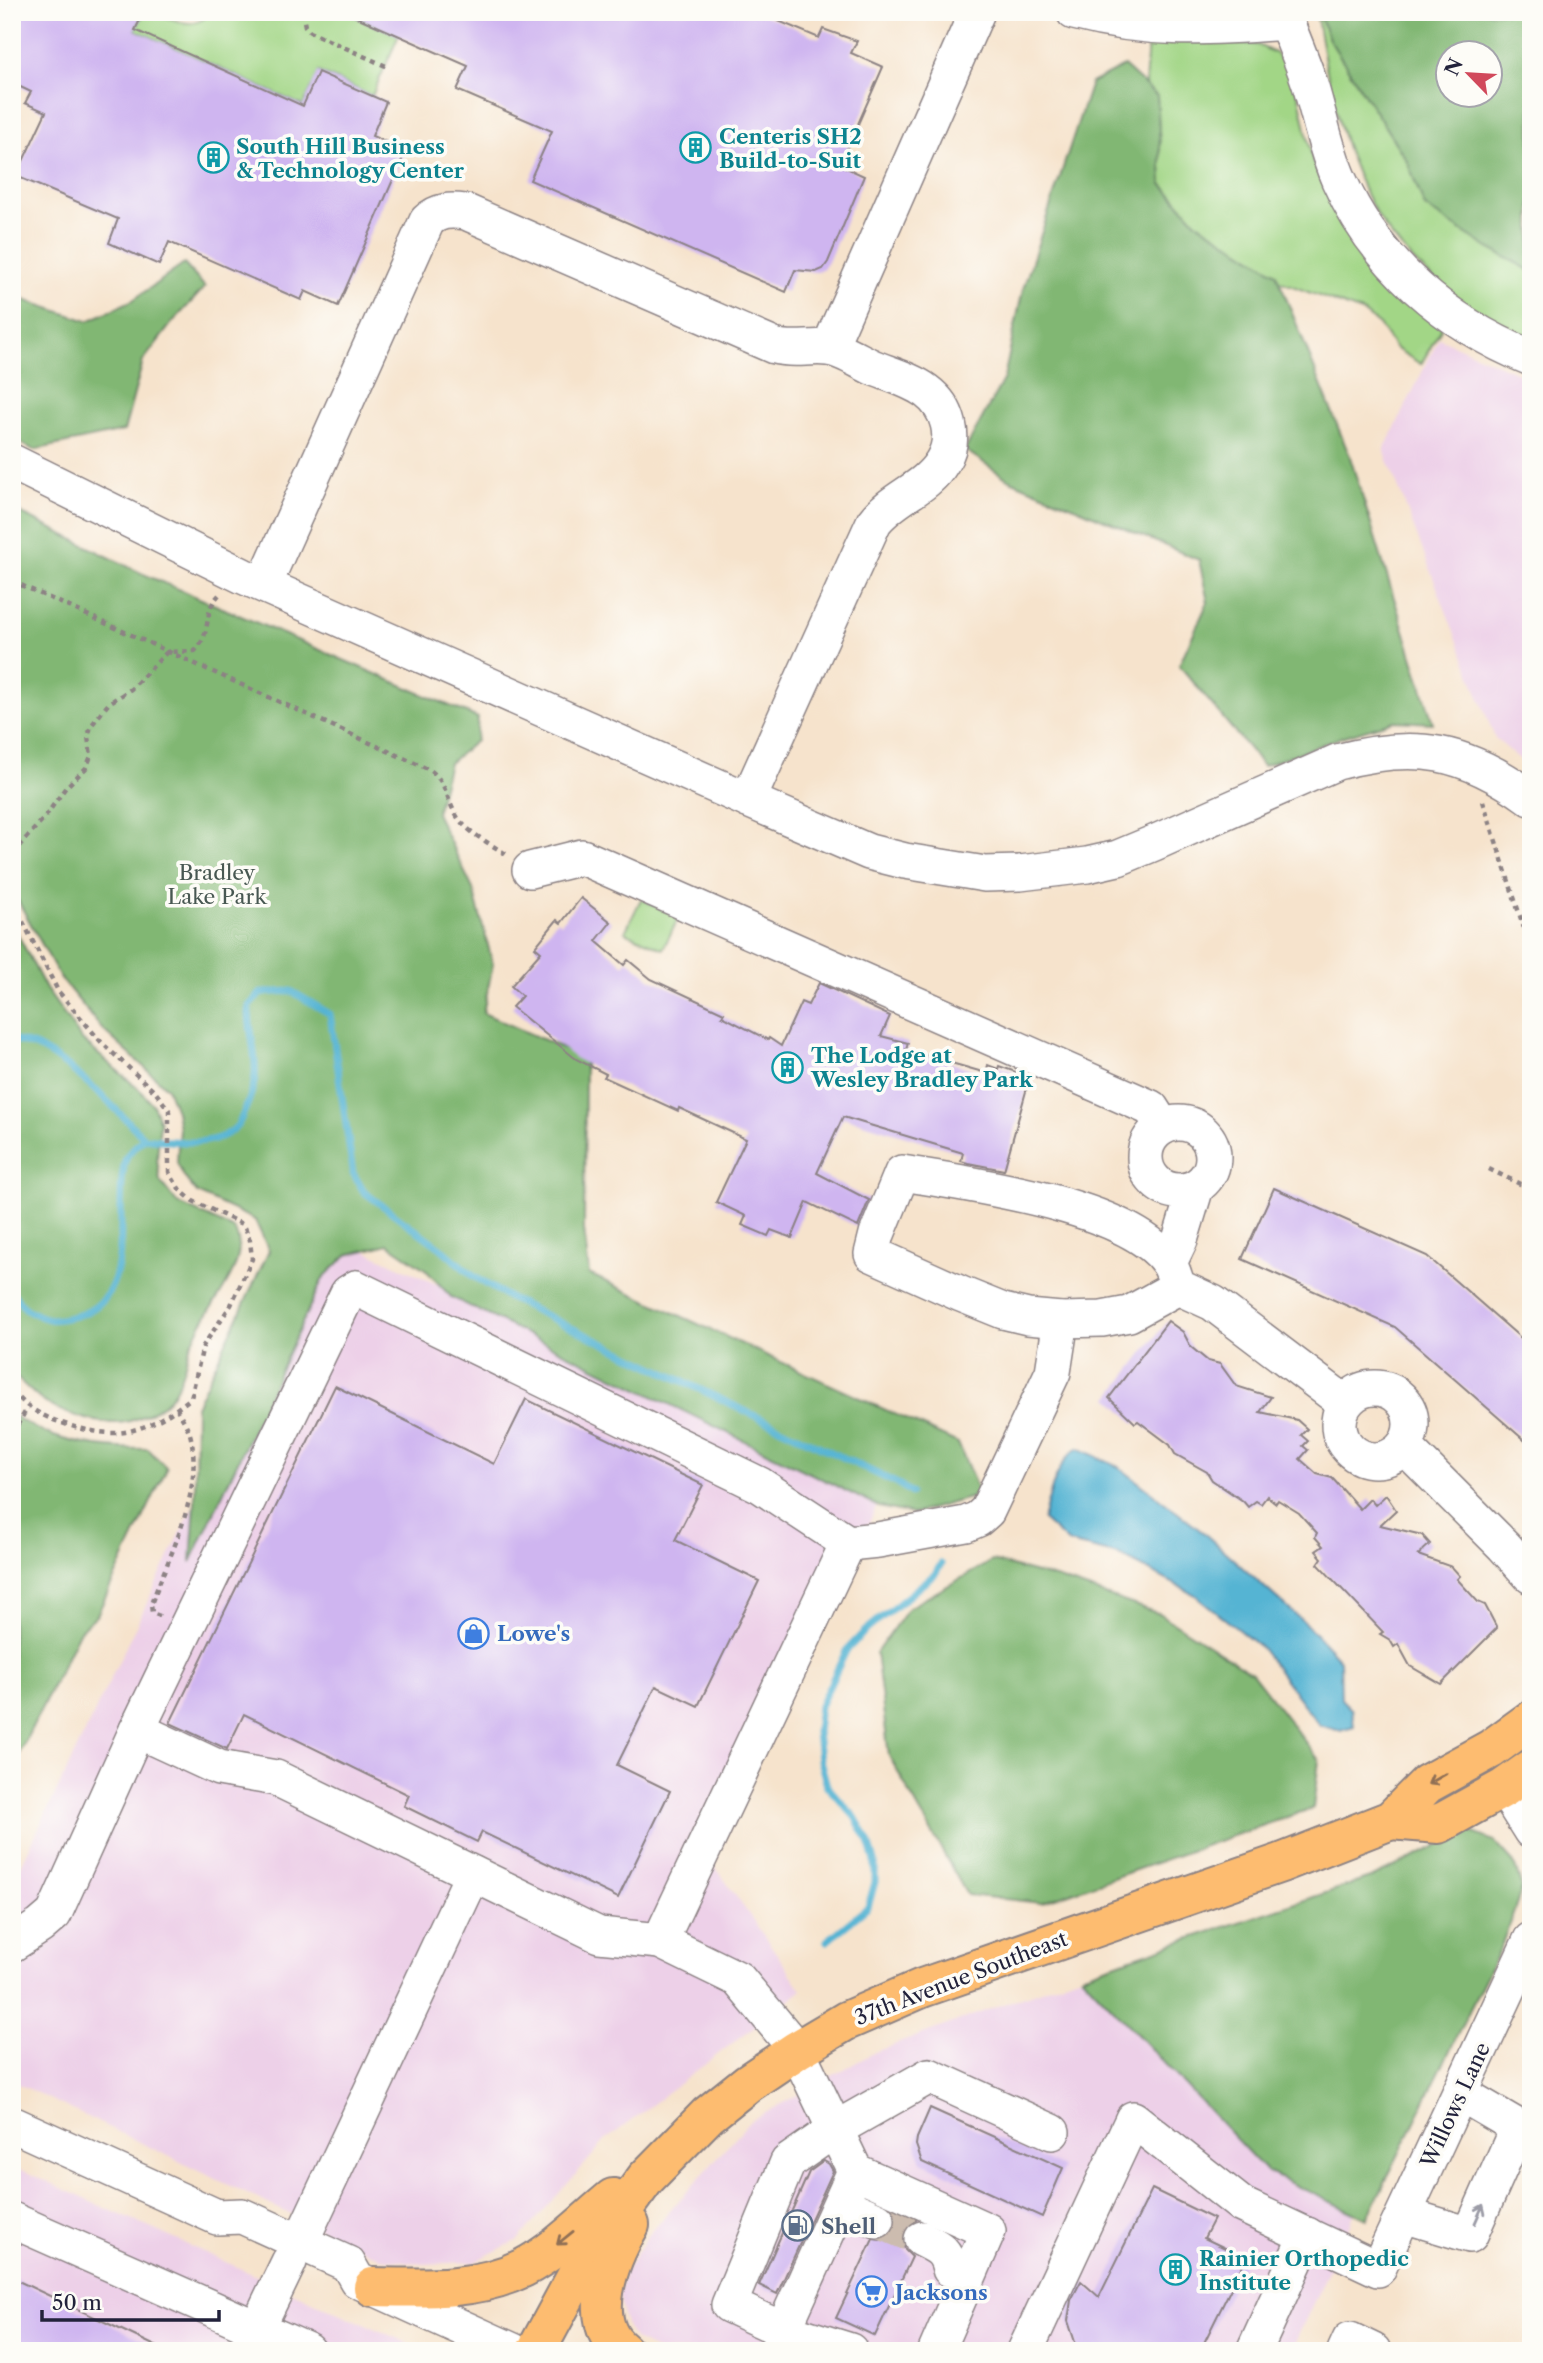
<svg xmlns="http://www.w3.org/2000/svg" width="1543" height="2363" font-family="'Libre Caslon Text',serif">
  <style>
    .built { fill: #edd0e8 }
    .green { fill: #a2d686; stroke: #627c60; stroke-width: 2 }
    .forest { fill: #81b773; stroke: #526c57; stroke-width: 2; fill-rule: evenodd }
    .water { fill: #55b4d3; stroke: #3c6b87; stroke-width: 2 }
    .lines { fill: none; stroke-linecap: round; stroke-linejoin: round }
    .stream { stroke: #55b4d3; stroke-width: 7 }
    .building { fill: #cfb5f0 }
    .minor-tunnel { stroke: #ccbcaf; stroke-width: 35; stroke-dasharray: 35 18; stroke-linecap: butt }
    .minor-casing { stroke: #8c8284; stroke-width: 38 }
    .major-casing { stroke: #8c8284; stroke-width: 42 }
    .path { stroke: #8c8284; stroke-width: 4.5; stroke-dasharray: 5 5; stroke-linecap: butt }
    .minor { stroke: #fff; stroke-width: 35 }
    .major { stroke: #fdbc6f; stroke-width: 38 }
    .oneway { stroke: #906f55 }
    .oneway2 { stroke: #9c9ca7 }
    .labels { text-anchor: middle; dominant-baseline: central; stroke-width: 7; stroke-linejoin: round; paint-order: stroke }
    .culture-label { font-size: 21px; font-weight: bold; fill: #0d838f; stroke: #fdfcf7; text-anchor: start }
    .park-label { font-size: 21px; fill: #485852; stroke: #fdfcf7 }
    .shop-label { font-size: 21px; font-weight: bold; fill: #366cbe; stroke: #fdfcf7; text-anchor: start }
    .street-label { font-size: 21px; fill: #22223b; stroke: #fdfcf7 }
    .service-label { font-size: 21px; font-weight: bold; fill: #4e5e75; stroke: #fdfcf7; text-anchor: start }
  </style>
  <rect width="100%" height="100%" fill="#fdfcf7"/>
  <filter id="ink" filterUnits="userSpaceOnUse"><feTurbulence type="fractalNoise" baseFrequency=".0143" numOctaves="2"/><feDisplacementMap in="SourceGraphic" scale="14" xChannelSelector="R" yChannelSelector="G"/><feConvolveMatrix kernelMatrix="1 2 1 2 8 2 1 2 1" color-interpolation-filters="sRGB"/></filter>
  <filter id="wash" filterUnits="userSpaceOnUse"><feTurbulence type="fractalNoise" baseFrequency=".00686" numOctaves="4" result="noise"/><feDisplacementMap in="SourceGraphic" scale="28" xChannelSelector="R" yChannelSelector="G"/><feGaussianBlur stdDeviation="1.57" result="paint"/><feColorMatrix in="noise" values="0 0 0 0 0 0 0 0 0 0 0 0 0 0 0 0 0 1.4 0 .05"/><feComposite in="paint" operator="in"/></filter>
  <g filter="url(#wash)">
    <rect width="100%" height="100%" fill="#f6e3cc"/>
    <g class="built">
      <polygon points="1439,338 1531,379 1531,769 1495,738 1384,450"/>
      <polygon points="325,1232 883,1493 710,1859 802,1990 606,2140 518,2240 473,2262 424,2264 381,2258 12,2081 12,1884"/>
      <polygon points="1081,1975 1267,2172 1355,2213 1291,2351 658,2351 635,2340 627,2328 619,2296 624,2274 647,2237 749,2122 875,2052"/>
      <polygon points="12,2166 330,2309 426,2351 12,2351"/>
    </g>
    <g class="green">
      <path d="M144 12C167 12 192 37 210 12H345L399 35 372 96 319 72 303 106 135 30Z"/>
      <path d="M1316 12H1318L1329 39 1407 161 1425 207 1531 270V339C1504 330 1479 314 1456 297 1428 276 1400 251 1381 221 1342 159 1328 83 1316 12Z"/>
      <polygon points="1148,41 1229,41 1258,45 1275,53 1286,64 1299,96 1313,163 1354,242 1397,292 1442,327 1421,364 1395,348 1379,325 1364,313 1279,281 1276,273 1196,222 1162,184 1157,96 1145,85"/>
      <polygon points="641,899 679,917 663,949 625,932"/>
    </g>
    <g class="forest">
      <path d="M1318 12H1531V271L1488 248 1425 207 1407 161 1329 39ZM1490 52V94H1448V52Z"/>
      <polygon points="1124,66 1157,96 1162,184 1196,222 1276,273 1350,457 1433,723 1394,721 1342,737 1263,766 1179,665 1208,602 1199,560 1008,479 965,450 1004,378 1023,289 1091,83"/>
      <polygon points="184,264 205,287 172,323 143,361 124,431 34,450 12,439 12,296 88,321 133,300"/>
      <polygon points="12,509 141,573 478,718 476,741 449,763 436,813 473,889 493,964 483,1013 585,1058 584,1229 589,1274 958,1443 980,1495 913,1514 879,1507 451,1297 425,1269 388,1244 347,1255 323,1278 191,1562 195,1503 196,1406 269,1251 255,1220 197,1193 184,1177 177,1163 179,1128 176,1111 167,1088 102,1029 61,979 12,890"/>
      <path d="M12 923 46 989 82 1040 141 1091 153 1105 160 1122 157 1159 160 1181 177 1203 234 1229C252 1259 215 1299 201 1325 198 1332 194 1338 191 1344 184 1363 182 1383 169 1399 158 1411 133 1423 116 1423 95 1424 57 1412 40 1399 30 1391 22 1382 12 1374Z"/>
      <path d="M12 1415C22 1420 31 1427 41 1431 74 1446 112 1449 148 1449L167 1468 97 1615 80 1630 12 1768Z"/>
      <polygon points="992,1561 1059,1579 1160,1614 1252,1673 1319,1760 1313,1808 1041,1903 967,1895 889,1756 876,1653 908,1608"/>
      <polygon points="1469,1831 1494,1841 1514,1863 1522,1888 1502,1944 1367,2219 1267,2172 1081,1975 1373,1877"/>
    </g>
    <path class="water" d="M1078 1448 1119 1467 1205 1534 1309 1627 1340 1660 1341 1699 1352 1710 1354 1727 1340 1731 1319 1725 1261 1648 1194 1594 1119 1555 1069 1543 1043 1520C1049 1497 1056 1462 1078 1448Z"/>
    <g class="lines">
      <g class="stream">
        <path d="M12 1040C21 1042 31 1044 39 1048 79 1070 112 1105 144 1138"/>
        <path d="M12 1291C20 1307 32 1315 49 1319 58 1321 66 1318 75 1316 142 1300 111 1205 126 1158 129 1151 138 1144 144 1138 172 1141 215 1150 237 1126 240 1123 242 1116 244 1112 249 1101 254 1087 255 1076 257 1052 248 1029 249 1006L261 993 291 991 330 1014 353 1173 364 1192 442 1249 473 1276 509 1298 900 1485 911 1493"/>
        <polyline points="827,1941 868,1907 875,1882 875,1861 869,1842 855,1817 827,1786 820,1760 817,1732 820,1706 846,1651 864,1632 935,1574 941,1564"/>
      </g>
    </g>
    <g id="blocks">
      <g class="building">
        <polygon points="12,12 144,12 135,30 303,106 318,72 386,102 372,136 406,150 338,306 305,291 301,300 169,242 159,265 109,243 118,219 16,176 46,112 25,103 31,92 12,83"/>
        <polygon points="345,12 757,12 819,38 823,29 857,41 851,53 883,67 840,165 864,176 828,262 823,269 816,272 795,270 786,292 530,180 552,131 457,90 468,66"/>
        <polygon points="581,898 611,922 596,941 624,965 628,960 651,979 724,1013 722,1016 768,1040 769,1038 781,1046 801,1002 808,1005 819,983 890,1016 881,1036 908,1043 906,1050 986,1073 988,1065 998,1069 999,1066 1030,1077 1004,1170 968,1163 961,1161 963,1153 843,1117 817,1173 869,1200 858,1227 807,1202 792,1238 771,1230 768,1236 742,1225 746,1216 716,1202 746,1139 679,1108 678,1111 604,1077 606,1074 576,1059 512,1007 522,996 511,986 541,952 535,947 557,920 561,923"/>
        <polygon points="1274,1188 1427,1256 1531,1347 1531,1446 1395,1327 1242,1259"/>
        <polygon points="1168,1321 1183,1332 1191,1347 1208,1361 1220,1364 1236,1386 1271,1397 1260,1412 1297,1420 1307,1429 1301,1435 1308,1441 1303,1446 1308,1450 1300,1459 1317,1474 1332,1478 1360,1509 1370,1499 1375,1505 1386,1495 1396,1510 1380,1525 1422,1535 1430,1544 1418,1555 1452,1567 1460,1576 1457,1579 1478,1602 1485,1605 1497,1628 1441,1684 1410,1666 1398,1644 1394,1647 1390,1640 1380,1634 1383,1632 1318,1564 1322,1558 1316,1551 1323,1546 1315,1537 1317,1533 1299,1513 1278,1500 1276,1503 1267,1496 1261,1504 1256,1501 1248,1507 1243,1501 1212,1480 1207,1472 1175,1454 1170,1445 1138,1421 1135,1423 1109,1398"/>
        <polygon points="335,1386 494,1464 526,1399 703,1485 675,1540 759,1581 698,1706 656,1686 617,1765 670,1791 618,1898 482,1832 477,1842 404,1806 409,1795 244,1714 227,1749 170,1723"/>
        <polygon points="930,2108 1063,2168 1042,2217 922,2162 916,2145 917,2138"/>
        <polygon points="824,2161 829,2164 833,2171 777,2294 759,2285 809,2172"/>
        <polygon points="1152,2189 1214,2219 1204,2238 1246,2258 1200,2351 1078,2351 1068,2321 1071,2300 1081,2281 1099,2297"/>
        <polygon points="894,2211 916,2220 904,2229 902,2240 905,2250 912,2257 875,2336 836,2318 873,2239 880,2240 888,2237 895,2229 897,2219"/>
        <polygon points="12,2278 166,2351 12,2351"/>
      </g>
    </g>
  </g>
  <g filter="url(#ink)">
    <use href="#blocks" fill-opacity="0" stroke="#8c8284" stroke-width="2"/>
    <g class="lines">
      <polyline class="minor-tunnel" points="877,2220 922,2239"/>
      <defs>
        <g id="minor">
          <path d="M1074 12C1149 32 1210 28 1286 22"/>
          <path d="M1282 12C1292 37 1303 62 1311 88 1320 118 1326 151 1339 180 1376 264 1447 324 1531 358"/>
          <polyline points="829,348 977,12"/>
          <path d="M12 462 243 576 748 800 869 852 905 861 985 874 1020 873 1087 865 1118 858 1154 843 1337 762C1416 741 1465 750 1531 798"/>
          <path d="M264 584 427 221C438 210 450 210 466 212L774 346C792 351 810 346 828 348 842 350 859 361 872 367 889 374 911 380 926 391 949 408 957 438 942 462 926 489 893 497 874 522L748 800"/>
          <polyline points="530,870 582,857 1151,1108 1163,1127"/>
          <circle cx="1179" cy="1157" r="34"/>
          <polyline points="1169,1263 1180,1240 1196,1187"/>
          <path d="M1178 1287 1129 1314 1102 1319 1061 1320 1028 1317 1003 1311 961 1294 872 1254 877 1234 902 1173C970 1184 1128 1205 1168 1262 1173 1269 1175 1279 1178 1287L1213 1303 1345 1403"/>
          <circle cx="1375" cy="1424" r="36"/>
          <polyline points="1404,1446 1504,1546 1531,1576"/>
          <polyline points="848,1543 878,1540 966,1524 978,1519 987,1511 1053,1372 1061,1320"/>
          <polyline points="137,1730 219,1768 276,1778 599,1935 660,1941 738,1979 797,2050 855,2171 988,2231 936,2351"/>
          <polyline points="1504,1788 1531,1831"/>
          <polyline points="12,1944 40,1926 54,1914 137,1730 348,1293 356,1288 760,1485 848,1543 660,1941"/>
          <polyline points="12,2124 217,2217 242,2216 348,2264 357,2280 513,2351"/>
          <polyline points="841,2204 877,2220"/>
          <polyline points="1404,2215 1470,2235 1518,2127 1460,2093"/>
          <polyline points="12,2220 308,2351"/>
          <path d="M922 2239C938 2247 946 2250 950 2269"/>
          <polyline points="300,2243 473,1874"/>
          <polyline points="246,2351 289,2262"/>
          <polyline points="778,2351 783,2330 855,2171"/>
          <polyline points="850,2351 783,2330 729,2305 788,2162 834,2130 929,2076 1052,2132"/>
          <polyline points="1025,2351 1133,2119 1242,2205 1378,2269 1531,1940"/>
          <polyline points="1254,2351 1307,2235"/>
          <polyline points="1345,2351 1350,2340 1373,2351"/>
        </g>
        <g id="major">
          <polyline points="1391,1820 1439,1824 1504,1788 1531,1769"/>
          <path d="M373 2287C423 2288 476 2291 523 2268 556 2251 585 2221 613 2198"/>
          <polyline points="536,2351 584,2262 646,2178 708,2115 748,2083 797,2050 846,2021 922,1988 1281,1863 1391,1820 1427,1784 1491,1749 1531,1720"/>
          <path d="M623 2351C584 2322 610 2259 630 2225"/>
        </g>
      </defs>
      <use href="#minor" class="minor-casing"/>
      <use href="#major" class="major-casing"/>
      <g class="path">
        <polyline points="302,12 305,26 310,32 388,67"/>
        <path d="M12 581 430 770C449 784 446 805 462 823 474 836 494 846 509 856"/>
        <polyline points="1483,801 1531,950"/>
        <path d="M12 854 45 817 66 787 86 768 91 756 88 737 91 726 109 703 131 689 167 652 195 651C213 632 202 612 219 595"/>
        <path d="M12 905 18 912 58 991 102 1043 156 1093 169 1110V1172L180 1190 193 1201 244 1225 250 1240 252 1259 231 1305 203 1346 191 1398C171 1414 150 1427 125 1432 99 1437 48 1422 28 1406 22 1402 17 1395 12 1391"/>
        <polyline points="1489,1169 1520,1184 1531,1186"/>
        <polyline points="12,1434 28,1407"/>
        <path d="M160 1616 152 1613 151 1604C170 1554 203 1494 191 1438 189 1428 182 1418 177 1409"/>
      </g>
      <use href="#minor" class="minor"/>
      <use href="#major" class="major"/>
    </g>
    <defs><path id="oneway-shaft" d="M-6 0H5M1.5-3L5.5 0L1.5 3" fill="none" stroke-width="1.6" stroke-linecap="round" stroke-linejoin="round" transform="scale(1.75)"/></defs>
    <g class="oneway">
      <use href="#oneway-shaft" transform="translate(1437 1779) rotate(150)"/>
      <use href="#oneway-shaft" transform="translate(565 2238) rotate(141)"/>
    </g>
    <use class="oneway2" href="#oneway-shaft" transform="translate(1479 2214) rotate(-66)"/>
  </g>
  <defs>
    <symbol id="building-ring" viewBox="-11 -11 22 22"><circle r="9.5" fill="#fdfcf7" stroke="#0f9aa8" stroke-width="1.5"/><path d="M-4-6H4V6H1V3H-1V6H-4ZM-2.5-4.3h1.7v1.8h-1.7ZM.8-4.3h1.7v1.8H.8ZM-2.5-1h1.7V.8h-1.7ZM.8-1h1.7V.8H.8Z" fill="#0f9aa8"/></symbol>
    <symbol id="shop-ring" viewBox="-11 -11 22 22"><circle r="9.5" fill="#fdfcf7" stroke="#3f7fe0" stroke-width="1.5"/><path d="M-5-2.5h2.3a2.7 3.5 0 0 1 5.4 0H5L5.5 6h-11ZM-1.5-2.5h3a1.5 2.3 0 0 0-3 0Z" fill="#3f7fe0"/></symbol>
    <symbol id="fuel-ring" viewBox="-11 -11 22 22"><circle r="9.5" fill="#fdfcf7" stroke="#5c6f8a" stroke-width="1.5"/><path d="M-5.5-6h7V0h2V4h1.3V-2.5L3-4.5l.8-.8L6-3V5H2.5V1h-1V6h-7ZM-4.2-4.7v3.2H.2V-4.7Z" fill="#5c6f8a"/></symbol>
    <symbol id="supermarket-ring" viewBox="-11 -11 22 22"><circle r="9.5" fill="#fdfcf7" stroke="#3f7fe0" stroke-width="1.5"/><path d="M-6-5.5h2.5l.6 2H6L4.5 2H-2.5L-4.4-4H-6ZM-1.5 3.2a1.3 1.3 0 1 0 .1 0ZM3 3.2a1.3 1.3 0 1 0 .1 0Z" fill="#3f7fe0"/></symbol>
  </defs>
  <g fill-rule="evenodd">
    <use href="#building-ring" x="678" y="130" width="35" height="35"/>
    <use href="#building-ring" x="196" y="140" width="35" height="35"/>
    <use href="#building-ring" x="770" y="1050" width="35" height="35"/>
    <use href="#shop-ring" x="456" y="1616" width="35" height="35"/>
    <use href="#fuel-ring" x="780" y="2208" width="35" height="35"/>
    <use href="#building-ring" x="1158" y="2252" width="35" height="35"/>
    <use href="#supermarket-ring" x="854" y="2274" width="35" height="35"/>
  </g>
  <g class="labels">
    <g class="culture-label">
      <text x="719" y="136">Centeris SH2<tspan x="719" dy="24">Build-to-Suit</tspan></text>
      <text x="236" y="146">South Hill Business<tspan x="236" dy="24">&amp; Technology Center</tspan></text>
      <text x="811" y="1055">The Lodge at<tspan x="811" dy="24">Wesley Bradley Park</tspan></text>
      <text x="1199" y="2258">Rainier Orthopedic<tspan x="1199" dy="24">Institute</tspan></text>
    </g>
    <g class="park-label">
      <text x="217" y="872">Bradley<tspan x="217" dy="24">Lake Park</tspan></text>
    </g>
    <g class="shop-label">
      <text x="497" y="1633">Lowe's</text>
      <text x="895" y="2292">Jacksons</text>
    </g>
    <g class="street-label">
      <text transform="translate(961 1978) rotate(-21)">37th Avenue Southeast</text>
      <text transform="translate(1455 2105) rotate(-65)">Willows Lane</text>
    </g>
    <g class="service-label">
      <text x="821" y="2226">Shell</text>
    </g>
  </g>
  <rect width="1543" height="2363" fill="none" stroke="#fdfcf7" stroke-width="42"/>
  <g transform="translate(1469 74) rotate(295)"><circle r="33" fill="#fdfcf7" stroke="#a5a5ac" stroke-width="2"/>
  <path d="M0-5L12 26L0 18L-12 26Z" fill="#d1495b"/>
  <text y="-10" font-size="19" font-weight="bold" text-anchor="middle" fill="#22223b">N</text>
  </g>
  <path d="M42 2310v10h177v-10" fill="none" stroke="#22223b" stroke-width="3.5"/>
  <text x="52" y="2310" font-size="21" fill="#22223b" stroke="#fdfcf7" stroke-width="5" paint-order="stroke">50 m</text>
</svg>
